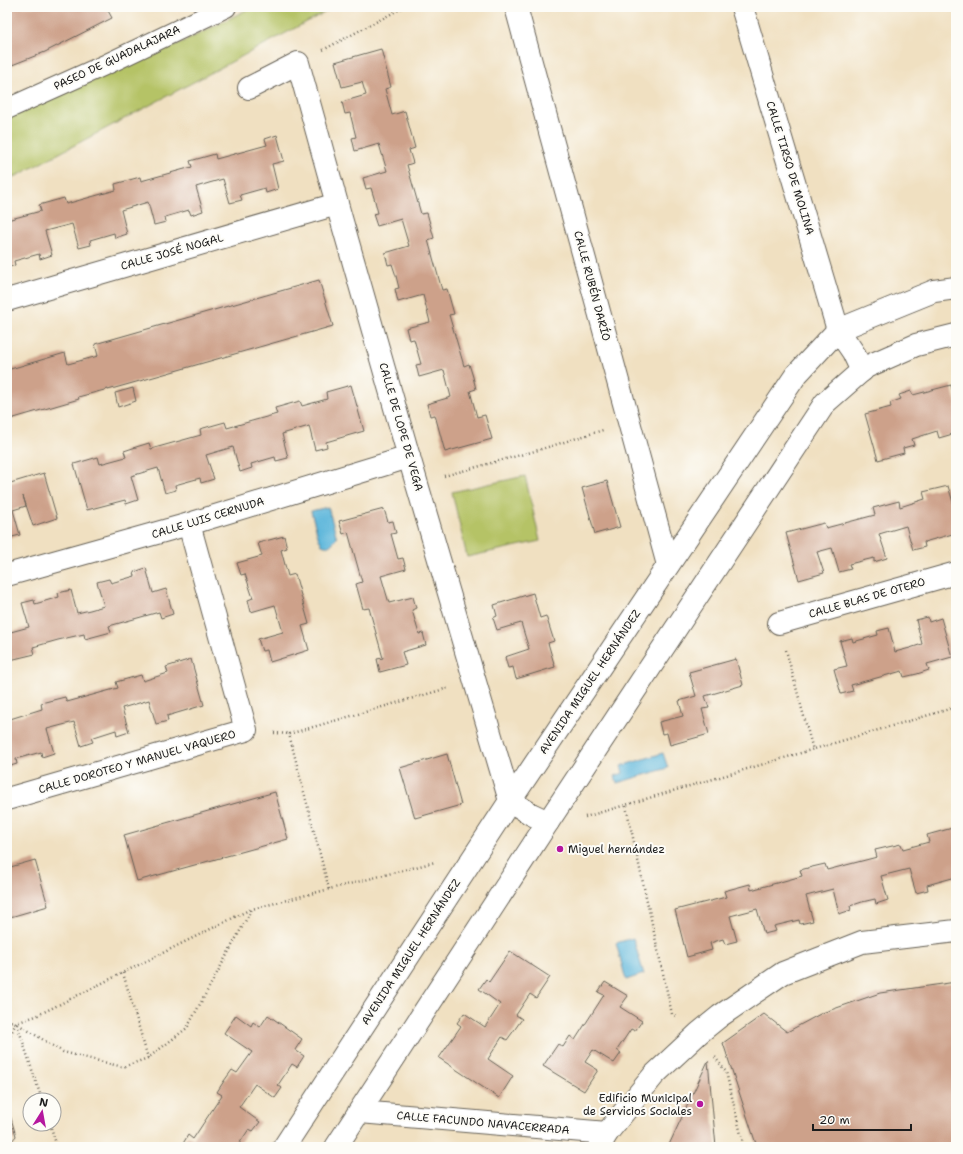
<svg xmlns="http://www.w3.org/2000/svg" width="963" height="1154" font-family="'Shantell Sans',sans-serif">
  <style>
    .green { fill: #b5c366; stroke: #687041 }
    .water { fill: #5eb7db; stroke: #3d6a7c }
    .building { fill: #cda18a }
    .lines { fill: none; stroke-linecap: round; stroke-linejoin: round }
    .pedestrian-casing { stroke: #666156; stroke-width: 22 }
    .minor-casing { stroke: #666156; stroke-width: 24 }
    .path { stroke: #666156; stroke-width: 2.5; stroke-dasharray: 1 3; stroke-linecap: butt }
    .pedestrian { stroke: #fff; stroke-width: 20 }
    .minor { stroke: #fff; stroke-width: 22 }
    .poi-dot { fill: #b5179e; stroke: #fdfcf7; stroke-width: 1.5 }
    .labels { text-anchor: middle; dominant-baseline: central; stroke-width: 4; stroke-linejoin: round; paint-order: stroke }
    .street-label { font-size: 11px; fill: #1c1c1c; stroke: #fdfcf7 }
    .poi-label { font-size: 11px; fill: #1c1c1c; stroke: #fdfcf7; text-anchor: start }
  </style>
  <rect width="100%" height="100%" fill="#fdfcf7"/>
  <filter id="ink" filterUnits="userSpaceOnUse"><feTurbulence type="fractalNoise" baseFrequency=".025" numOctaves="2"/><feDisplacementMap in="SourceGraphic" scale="8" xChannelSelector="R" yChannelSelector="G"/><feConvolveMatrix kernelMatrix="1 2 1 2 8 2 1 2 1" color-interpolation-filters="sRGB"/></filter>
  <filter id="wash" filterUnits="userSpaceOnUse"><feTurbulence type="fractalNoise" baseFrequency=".012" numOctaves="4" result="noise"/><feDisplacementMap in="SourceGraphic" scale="16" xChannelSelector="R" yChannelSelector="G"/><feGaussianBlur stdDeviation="0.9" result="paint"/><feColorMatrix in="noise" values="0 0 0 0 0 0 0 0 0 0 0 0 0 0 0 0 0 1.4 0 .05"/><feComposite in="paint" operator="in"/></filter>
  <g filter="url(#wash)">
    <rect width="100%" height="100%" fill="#f0e0c1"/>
    <g class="green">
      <polygon points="252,7 335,7 7,181 7,117 187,40"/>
      <polygon points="525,476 540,541 467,557 452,492"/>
    </g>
    <g class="water">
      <path d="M328 507 337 538C331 543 331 549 322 545L320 540H319L311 511Z"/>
      <polygon points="663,753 668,768 617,783 615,776 623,773 621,766"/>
      <polygon points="633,938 644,974 626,980 616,943"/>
    </g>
    <g id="blocks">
      <g class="building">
        <polygon points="7,7 106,7 112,18 45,52 7,67"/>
        <polygon points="381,49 391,87 385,89 392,115 405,111 415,148 409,150 413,163 407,165 421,214 427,213 434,238 428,240 442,290 447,289 454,314 449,315 464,366 469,364 473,377 476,389 470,391 477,417 485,415 492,439 445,452 435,415 430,416 427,404 451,397 444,370 419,377 416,365 421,364 414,339 409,340 406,328 430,322 423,295 398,302 395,289 399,288 396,276 392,264 388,265 385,253 409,246 401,219 377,226 373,214 378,213 375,201 371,188 366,189 363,178 387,171 379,144 355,151 352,138 356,137 350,113 345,114 342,102 366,95 362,82 342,87 335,62"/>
        <polygon points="277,135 284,161 272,164 278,189 266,193 265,188 240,195 242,200 230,203 223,179 209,183 196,187 203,211 191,215 189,210 165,217 166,222 154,225 148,202 121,210 127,234 115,238 114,233 90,240 91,245 79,248 72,224 45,231 52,255 40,259 39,254 14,261 15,265 7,268 7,220 41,211 39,205 64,198 66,204 116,190 115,184 140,177 141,181 192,167 190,161 215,154 216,159 267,145 265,139"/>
        <polygon points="319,280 333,326 108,390 108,389 78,397 79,399 7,420 7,370 65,353 68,364 98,356 95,344"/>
        <polygon points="351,385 364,431 326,442 327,447 315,450 309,426 282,434 288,458 276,461 275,457 251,464 252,468 240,472 233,447 206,455 214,479 201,483 200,478 175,485 176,490 165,493 158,468 131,476 138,500 126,504 125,500 87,510 74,464 98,457 100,464 126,457 124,451 136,447 149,443 151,449 201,435 200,429 225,422 227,428 277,414 275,408 300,401 302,406 327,399 326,392"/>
        <polygon points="951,385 956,403 956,433 939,438 937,431 912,439 914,445 903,448 904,453 878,460 865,414 891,407 890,403 901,399 899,395 911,391 913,395"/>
        <polygon points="133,388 136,401 118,407 115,393"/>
        <polygon points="44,473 57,518 33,526 23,496 26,506 13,510 20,535 8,538 7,484"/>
        <polygon points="607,481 620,527 595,534 582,488"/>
        <polygon points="948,486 956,512 956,533 924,542 925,547 913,550 906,526 879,534 887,558 874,562 874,558 849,564 851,569 839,572 832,548 817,552 824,573 799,580 786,533 824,523 826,528 875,515 873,508 899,501 900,507 925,499 923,492"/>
        <polygon points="384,509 388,522 393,521 396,533 391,534 398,559 403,558 406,569 381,576 389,603 413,597 416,608 412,610 419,634 423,633 426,645 402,652 406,665 380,672 377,659 383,658 369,608 363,609 356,584 362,582 348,532 343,534 339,521"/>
        <polygon points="284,536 287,548 281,550 288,576 295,574 309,624 302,626 309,650 270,662 267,650 262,651 258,639 283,632 275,605 251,612 248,600 253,598 245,574 241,575 237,563 262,556 258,543"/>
        <polygon points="146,568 153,593 166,589 173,614 161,618 159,612 109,626 111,632 85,639 84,634 58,640 33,647 35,654 10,660 7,655 7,633 29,627 22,603 34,600 35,604 59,597 58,593 71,590 77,613 90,610 104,606 97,582 109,579 111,583 135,576 134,572"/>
        <polygon points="533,593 540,618 546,616 554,641 548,643 555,667 516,679 513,667 508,668 505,657 529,649 521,623 497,630 493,618 497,616 494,605"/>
        <polygon points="928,617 929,622 941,618 952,657 927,664 929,670 917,674 904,677 902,671 851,685 853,691 841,694 834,669 847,666 840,641 852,638 853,642 878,635 877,631 889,628 895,652 910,648 922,644 916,620"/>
        <polygon points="191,659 204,705 167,716 168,721 156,724 149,700 122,708 129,732 117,736 116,730 91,738 93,742 81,746 74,722 47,729 54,753 42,757 41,752 16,759 17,764 7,767 7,720 42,709 41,703 65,697 67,702 118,688 116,682 141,675 143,681 168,673 166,667"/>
        <polygon points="736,659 743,685 705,696 709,708 702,709 709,734 670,745 667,733 662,734 659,722 683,716 679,701 696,696 689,672"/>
        <polygon points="447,754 461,805 415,818 400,768"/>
        <polygon points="275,792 288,839 137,881 124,835"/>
        <polygon points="956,827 956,877 927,885 928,890 916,893 909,869 881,876 888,900 876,904 875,899 862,902 850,906 851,910 839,914 833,889 806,896 813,921 800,924 799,920 774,926 776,931 764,934 757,909 730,916 737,941 725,944 723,939 710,943 712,950 687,957 675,910 726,897 724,891 750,884 751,890 802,876 800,870 812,867 825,864 827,870 877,857 875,850 901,844 903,849 929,842 927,835"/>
        <polygon points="35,860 48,906 7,918 7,868"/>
        <polygon points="510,951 550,977 536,998 530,994 516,1015 522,1019 515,1029 507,1040 502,1037 488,1059 513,1076 499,1098 439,1058 461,1026 457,1023 464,1013 485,1027 493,1015 500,1004 479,989 486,979 489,982"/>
        <polygon points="605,982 628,996 620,1007 642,1021 635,1031 631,1029 617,1050 621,1053 614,1063 593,1050 585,1062 598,1070 584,1091 543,1066 558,1044 563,1047 570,1036 575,1040 604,995 598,992"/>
        <polygon points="956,982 956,1147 757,1147 723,1043 764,1014 787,1032 822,1013 880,993"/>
        <polygon points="236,1015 251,1026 253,1022 260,1027 268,1015 302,1039 295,1050 304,1056 297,1067 292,1064 278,1085 282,1088 275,1098 255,1084 239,1107 260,1122 253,1131 249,1129 237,1147 181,1147 188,1135 193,1139 222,1095 217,1092 224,1081 232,1070 237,1073 252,1052 224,1033"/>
        <polygon points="708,1061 716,1147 668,1147"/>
        <polygon points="7,1104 16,1136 7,1147"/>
      </g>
    </g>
  </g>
  <g filter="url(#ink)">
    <use href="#blocks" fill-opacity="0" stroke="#666156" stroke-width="1"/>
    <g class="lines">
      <defs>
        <polyline id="pedestrian" points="7,109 107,64 226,7"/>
        <g id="minor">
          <polyline points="516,7 668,565"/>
          <polyline points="742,7 838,330 853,352 862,371"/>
          <polyline points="249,88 298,63 337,204 409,457 510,801 531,814 548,822"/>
          <polyline points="7,300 337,204"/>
          <polyline points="7,575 189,524 409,457"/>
          <polyline points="779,623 956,573"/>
          <polyline points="7,799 246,730 189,524"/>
          <polyline points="360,1112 607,1133"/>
          <polyline points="284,1147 510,801 796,375 838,330 934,291 956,288"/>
          <polyline points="336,1147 548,822 825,403 866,367 916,345 956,335"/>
          <polyline points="599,1147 607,1133 654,1075 699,1033 720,1016 783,973 862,942 956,931"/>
        </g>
      </defs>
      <use href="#pedestrian" class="pedestrian-casing"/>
      <use href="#minor" class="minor-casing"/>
      <g class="path">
        <polyline points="323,50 404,7"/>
        <polyline points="444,476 535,451 603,430"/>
        <polyline points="786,650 813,750"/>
        <polyline points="274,733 289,734"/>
        <polyline points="626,806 672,1014 676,1016"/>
        <polyline points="585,817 956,707"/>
        <polyline points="329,889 289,734 448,688"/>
        <polyline points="123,973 148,1058"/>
        <polyline points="7,1020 16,1023 63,1052 123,1067 148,1058 187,1028 252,909 435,862"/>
        <polyline points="17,1024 42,1100"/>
        <polyline points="7,1042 16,1023 36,1016 251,909"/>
        <polyline points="715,1057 726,1072 744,1147"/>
        <polyline points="50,1124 57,1147"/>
      </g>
      <use href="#pedestrian" class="pedestrian"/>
      <use href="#minor" class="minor"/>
    </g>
  </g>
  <g class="poi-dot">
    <circle cx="560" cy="849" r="4"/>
    <circle cx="700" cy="1104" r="4"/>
  </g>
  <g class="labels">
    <g class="street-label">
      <text transform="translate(117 58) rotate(-25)">PASEO DE GUADALAJARA</text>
      <text transform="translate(790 168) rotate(73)">CALLE TIRSO DE MOLINA</text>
      <text transform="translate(172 252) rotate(-16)">CALLE JOSÉ NOGAL</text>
      <text transform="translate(592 286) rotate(75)">CALLE RUBÉN DARÍO</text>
      <text transform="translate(401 427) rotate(74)">CALLE DE LOPE DE VEGA</text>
      <text transform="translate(208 518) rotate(-17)">CALLE LUIS CERNUDA</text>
      <text transform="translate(867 598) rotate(-16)">CALLE BLAS DE OTERO</text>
      <text transform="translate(590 682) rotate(-56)">AVENIDA MIGUEL HERNÁNDEZ</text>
      <text transform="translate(137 762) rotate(-16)">CALLE DOROTEO Y MANUEL VAQUERO</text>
      <text transform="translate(411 952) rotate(-57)">AVENIDA MIGUEL HERNÁNDEZ</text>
      <text transform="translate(483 1123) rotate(5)">CALLE FACUNDO NAVACERRADA</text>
    </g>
    <g class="poi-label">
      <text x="568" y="849">Miguel hernández</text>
      <text x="692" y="1098" text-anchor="end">Edificio Municipal<tspan x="692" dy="13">de Servicios Sociales</tspan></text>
    </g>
  </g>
  <rect width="963" height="1154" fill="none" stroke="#fdfcf7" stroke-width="24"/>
  <g transform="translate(42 1112) rotate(11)"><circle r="19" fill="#fdfcf7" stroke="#a3a29f"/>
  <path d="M0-3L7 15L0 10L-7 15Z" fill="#b5179e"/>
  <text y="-6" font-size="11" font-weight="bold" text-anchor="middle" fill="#1c1c1c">N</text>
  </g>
  <path d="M813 1124v6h98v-6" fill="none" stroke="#1c1c1c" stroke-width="2"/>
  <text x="819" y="1124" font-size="12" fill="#1c1c1c" stroke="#fdfcf7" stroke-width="3" paint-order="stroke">20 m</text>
</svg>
